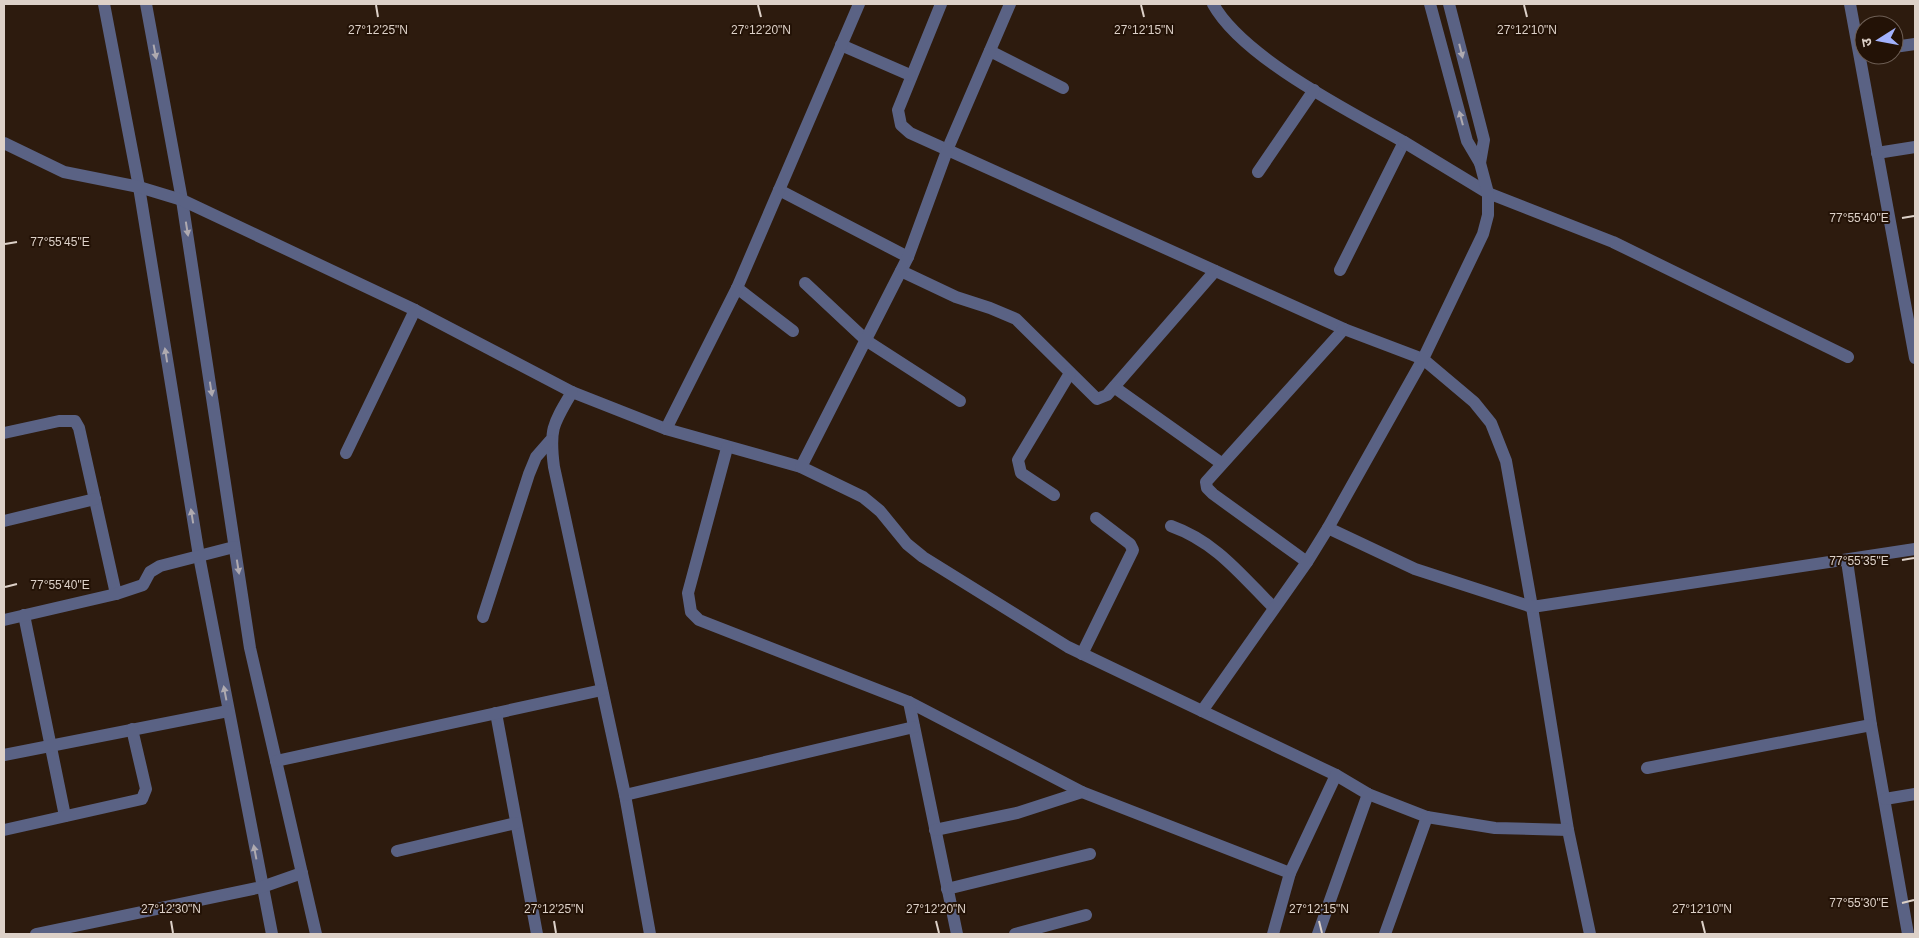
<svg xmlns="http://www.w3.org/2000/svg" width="1919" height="938" font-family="Helvetica,'Noto Sans Devanagari',sans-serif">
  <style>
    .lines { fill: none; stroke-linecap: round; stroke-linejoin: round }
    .minor { stroke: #5a6284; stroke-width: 12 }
    .oneway { fill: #afaab0 }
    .ticks { fill: none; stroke: #ddd1c8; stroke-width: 2 }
    .ticks-label { font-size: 12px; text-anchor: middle; fill: #ddd1c8; stroke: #231206; stroke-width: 4; stroke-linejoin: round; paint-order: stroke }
  </style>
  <rect width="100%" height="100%" fill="#2d1b0e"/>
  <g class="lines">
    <g class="minor">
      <polyline points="104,4 139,187 199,556 272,934"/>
      <polyline points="146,4 182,200 250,648 316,934"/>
      <polyline points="941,4 898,110 901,125 910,133 1344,329 1423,359 1474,402 1491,423 1506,461 1532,607 1568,830 1590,934"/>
      <path d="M1213 4C1243 58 1349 111 1404 142L1340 270"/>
      <polyline points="1449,4 1484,140 1480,163"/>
      <polyline points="1850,4 1915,358"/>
      <polyline points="841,45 910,75"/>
      <polyline points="1894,47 1915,44"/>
      <polyline points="990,51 1063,88"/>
      <polyline points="1404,142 1488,193 1613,242 1848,357"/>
      <polyline points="4,143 64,172 139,187 182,200 415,310 572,392 666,429 801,467 863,497 880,511 907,544 923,557 1068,647 1336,775 1368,794 1427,817 1495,828 1568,830"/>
      <polyline points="1877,153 1915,147"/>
      <polyline points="1258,172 1314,90"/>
      <polyline points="779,190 908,257"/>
      <polyline points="901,271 956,297 990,308 1016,319 1097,399 1107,395 1215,271"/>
      <polyline points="805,283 867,341 960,401"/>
      <polyline points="737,288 793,331"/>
      <polyline points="1114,387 1221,463"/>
      <path d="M572 392C553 424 549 429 554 467L625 795 650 934"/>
      <polyline points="666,429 737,288 859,4"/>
      <polyline points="4,433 59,421 75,421 79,428 116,594"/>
      <polyline points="727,448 688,593 691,612 699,620 909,702 1082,792 1290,873"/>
      <polyline points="346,453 415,310"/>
      <polyline points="801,467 908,257 948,148 1010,4"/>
      <polyline points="1054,495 1021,473 1018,460 1070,373"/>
      <polyline points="4,521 95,499"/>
      <path d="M1171 526C1216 542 1241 575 1274 608"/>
      <polyline points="1328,528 1415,569 1532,607 1915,549"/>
      <polyline points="1847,561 1871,725 1908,934"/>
      <polyline points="1307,562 1213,494 1207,488 1206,482 1344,329"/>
      <polyline points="24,615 65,816"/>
      <polyline points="483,617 529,474 536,457 550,441"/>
      <polyline points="4,620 116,594 143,585 150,572 160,566 234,547"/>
      <polyline points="1082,654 1133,550 1130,544 1096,518"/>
      <polyline points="909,702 957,934"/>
      <polyline points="1202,711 1307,562 1328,528 1423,359 1483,234 1488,215 1488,193 1480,163 1467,141 1430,4"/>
      <polyline points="496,713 537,934"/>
      <polyline points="4,755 228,711"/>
      <polyline points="276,761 602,690"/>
      <polyline points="1647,768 1871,725"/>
      <polyline points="625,795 914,727"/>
      <polyline points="1885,799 1915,794"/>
      <polyline points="4,830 142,799 146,789 132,729"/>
      <polyline points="935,830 1017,813 1082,792"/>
      <polyline points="397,851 516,823"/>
      <polyline points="947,889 1090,854"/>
      <polyline points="36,934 262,887 302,873"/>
      <polyline points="1015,934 1086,915"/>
      <polyline points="1273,934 1290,873 1336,775"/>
      <polyline points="1318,934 1368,794"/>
      <polyline points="1385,934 1427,817"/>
    </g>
  </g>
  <defs><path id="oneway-solid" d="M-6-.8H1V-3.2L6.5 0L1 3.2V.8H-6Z" transform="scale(1.25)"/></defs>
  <g class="oneway">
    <use href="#oneway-solid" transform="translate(1461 51) rotate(76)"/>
    <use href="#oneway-solid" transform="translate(155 52) rotate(79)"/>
    <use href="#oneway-solid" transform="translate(1461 118) rotate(-105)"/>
    <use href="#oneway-solid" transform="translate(187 229) rotate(81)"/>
    <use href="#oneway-solid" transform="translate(166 355) rotate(-99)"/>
    <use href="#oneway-solid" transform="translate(211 389) rotate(81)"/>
    <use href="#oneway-solid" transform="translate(192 516) rotate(-99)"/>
    <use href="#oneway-solid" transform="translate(238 567) rotate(81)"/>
    <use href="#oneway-solid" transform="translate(225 693) rotate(-101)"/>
    <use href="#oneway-solid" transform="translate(255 852) rotate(-101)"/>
  </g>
  <path class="ticks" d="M376 5 378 17M758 5 761 17M1141 5 1144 17M1524 5 1527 17M1902 218 1914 216M5 244 17 242M1902 560 1914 558M5 587 17 584M1902 903 1914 900M171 921 173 933M554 921 556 933M936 921 939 933M1319 921 1322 933M1702 921 1705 933"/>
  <g class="ticks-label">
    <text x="378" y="34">27°12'25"N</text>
    <text x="761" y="34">27°12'20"N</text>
    <text x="1144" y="34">27°12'15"N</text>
    <text x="1527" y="34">27°12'10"N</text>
    <text x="1859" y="222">77°55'40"E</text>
    <text x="60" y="246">77°55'45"E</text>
    <text x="1859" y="565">77°55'35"E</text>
    <text x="60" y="589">77°55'40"E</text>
    <text x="1859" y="907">77°55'30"E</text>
    <text x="171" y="913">27°12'30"N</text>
    <text x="554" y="913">27°12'25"N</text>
    <text x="936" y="913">27°12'20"N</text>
    <text x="1319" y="913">27°12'15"N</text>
    <text x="1702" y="913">27°12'10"N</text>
  </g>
  <rect width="1919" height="938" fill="none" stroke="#ddd1c8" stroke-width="10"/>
  <g transform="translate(1879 40) rotate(259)"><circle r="24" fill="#231206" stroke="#6d5e54"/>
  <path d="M0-4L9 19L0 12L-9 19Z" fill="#a2b2fd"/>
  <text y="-8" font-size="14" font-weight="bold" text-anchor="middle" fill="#ddd1c8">उ</text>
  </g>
</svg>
